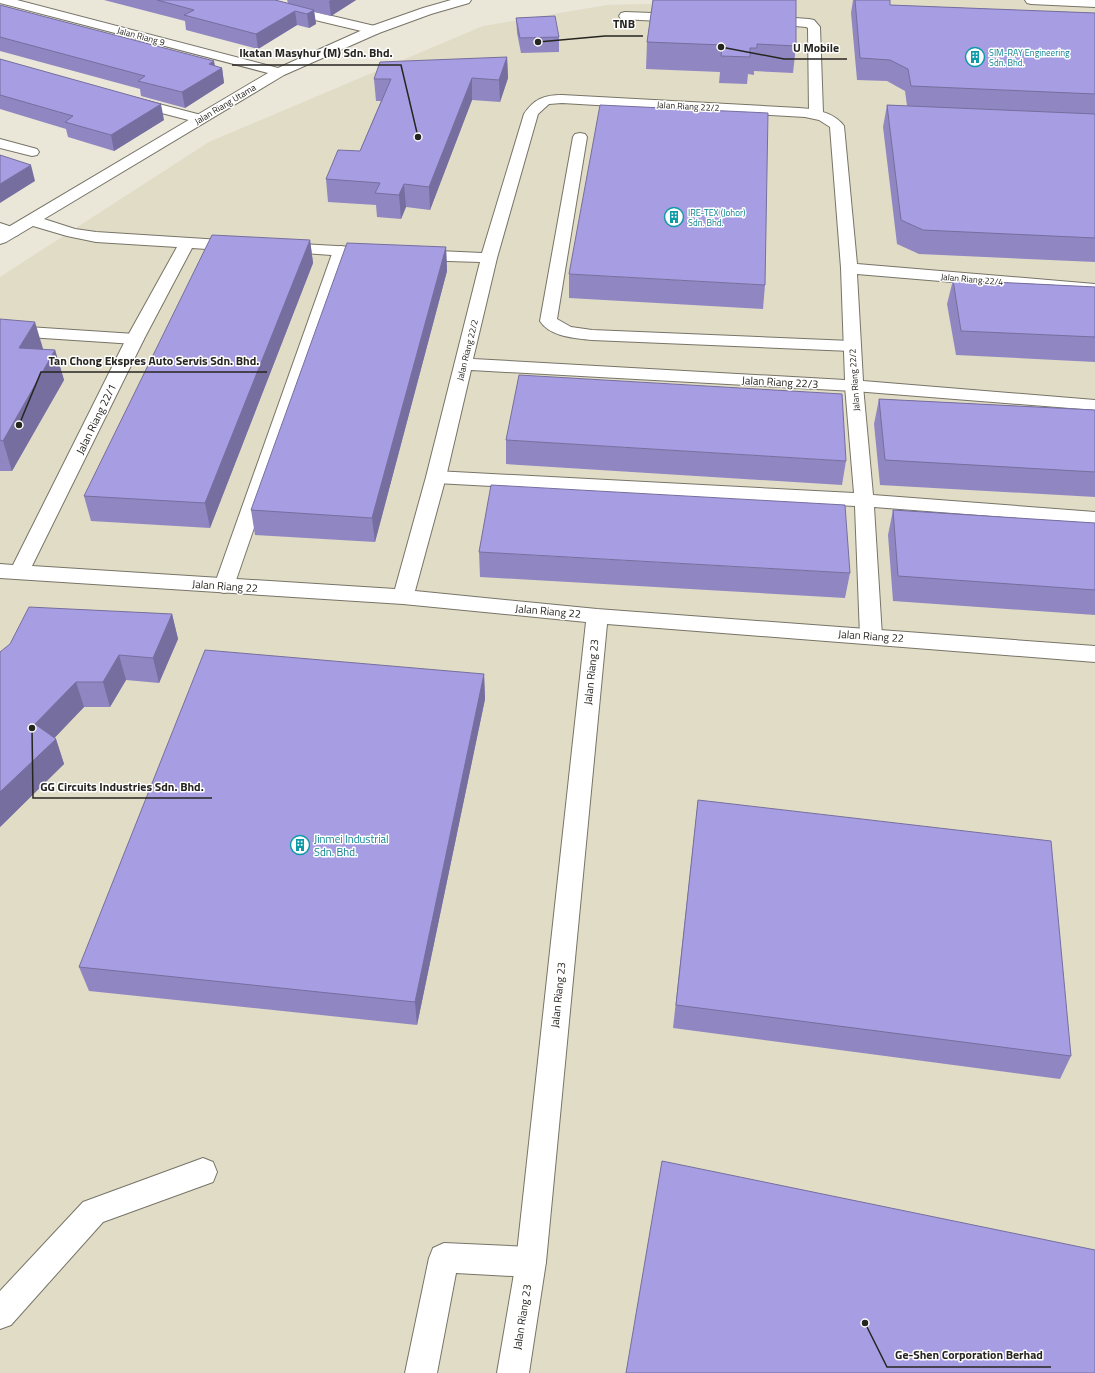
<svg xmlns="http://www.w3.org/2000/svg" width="1095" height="1373" font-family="'Titillium Web',sans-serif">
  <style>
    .built { fill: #e1dcc6 }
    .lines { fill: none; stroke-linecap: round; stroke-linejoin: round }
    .lane-casing { stroke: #777467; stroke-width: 2 }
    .street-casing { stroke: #777467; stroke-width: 2 }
    .lane { fill: #fff; fill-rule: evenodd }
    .street { fill: #fff; fill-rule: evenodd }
    .wall { fill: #9087c2 }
    .shaded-wall { fill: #756e9e }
    .building { fill: #a79de2; stroke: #756e9e }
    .labels { text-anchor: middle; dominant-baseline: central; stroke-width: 3; stroke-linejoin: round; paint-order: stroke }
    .far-street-label { font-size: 9px; fill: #272520; stroke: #fff }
    .far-culture-label { font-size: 9px; fill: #0d838f; stroke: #fff; text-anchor: start }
    .street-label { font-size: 11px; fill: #272520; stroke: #fff }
    .culture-label { font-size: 11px; fill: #0d838f; stroke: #fff; text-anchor: start }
    .leader { fill: none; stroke: #272520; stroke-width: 1.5 }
    .callout-dot { fill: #272520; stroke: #fff; stroke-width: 1.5 }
    .callout-label { font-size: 12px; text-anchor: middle; font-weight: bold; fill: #272520; stroke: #fff; stroke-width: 3; stroke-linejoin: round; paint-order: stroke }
  </style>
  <rect width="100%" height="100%" fill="#eae6d8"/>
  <polygon class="built" points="723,0 1095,0 1095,1373 0,1373 0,277 209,142 483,26 607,5 722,2"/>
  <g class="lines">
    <defs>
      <g id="lane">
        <polygon points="242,0 264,0 379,27 380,30 379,33 374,34 244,3"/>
        <polygon points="625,12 680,14 684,15 686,18 684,21 680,22 621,19 619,16 621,13"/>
        <polygon points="766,16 809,19 814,20 820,27 823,113 821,116 816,117 811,116 809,113 808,28 806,27 761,23 760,20 761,17"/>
        <polygon points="132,97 205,116 207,119 205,122 200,123 127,104 125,101 127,98"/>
        <path d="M580 133 585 134 587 137 557 319 571 327 592 330 851 341 857 342 860 346 857 350 851 351 592 340C575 338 550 337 540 321L573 137 575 134Z"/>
        <polygon points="0,223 18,229 20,232 18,235 12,237 0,233"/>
        <polygon points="341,246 347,248 349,251 234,586 231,591 224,593 217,591 214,586 333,251 335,248"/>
        <polygon points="28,327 135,334 141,335 144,339 141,343 135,344 28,337 0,338 0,328"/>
        <polygon points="854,381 860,382 863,386 873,495 1095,512 1095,524 874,507 882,636 879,641 871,643 863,641 860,636 855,506 436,483 429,481 426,477 429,473 436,471 854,493 845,386 848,382"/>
        <polygon points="203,1158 213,1162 217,1172 213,1182 103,1222 11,1325 0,1329 0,1291 83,1202"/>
        <polygon points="444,1243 531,1247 542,1252 546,1262 542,1272 531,1277 456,1273 437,1373 405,1373 429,1258 433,1248"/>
      </g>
      <g id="street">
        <path d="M0 0H17L278 68 369 27 423 8 451 0H471L469 3 431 14 379 33 284 75 44 219 75 229 96 232 237 241 243 243 245 246 243 249 237 251 192 248 144 339 32 566 395 589 426 477 480 262 417 260 411 258 409 255 411 252 417 250 482 253 524 114C534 99 544 95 562 95L799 108C815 109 834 112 844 126L857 264 1095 284V294L857 274 863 381 1095 400V410L854 391 471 370 446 477 415 591 597 609 1095 646V662L607 624 546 1262 529 1373H497L516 1262 586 622 403 604 0 578V564L13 565 126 339 177 247 96 242 67 236 33 226 6 242 0 244V232L268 73 0 3ZM562 103 805 117 819 120 830 127 841 268 845 380 473 359 497 258 538 114 549 104Z"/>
        <polygon points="1025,0 1095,0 1095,7 1031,4 1027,3"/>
        <polygon points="0,139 37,149 39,152 37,155 32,156 0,148"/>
        <polygon points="283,243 372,248 378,250 380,253 378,256 372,258 277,251 275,248 277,245"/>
      </g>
    </defs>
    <use href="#lane" class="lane-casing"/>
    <use href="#street" class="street-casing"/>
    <use href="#lane" class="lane"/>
    <use href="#street" class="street"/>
  </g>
  <g class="wall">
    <polygon points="104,0 275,0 288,3 287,0 356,0 331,16 314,12 316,24 309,28 297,25 258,49 186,30 185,21"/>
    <polygon points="653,0 796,46 793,73 754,71 754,75 748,74 747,84 719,83 720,72 646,69 647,42"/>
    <polygon points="853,0 890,0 890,5 1095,13 1095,262 919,254 897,244 883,127 887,105 907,106 905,91 887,81 857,80 851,13"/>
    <polygon points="0,5 222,68 224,83 185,108 141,96 140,89 0,51"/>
    <polygon points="516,18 559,37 559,52 521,53 517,33"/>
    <polygon points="507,57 508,78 500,102 472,100 430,210 406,207 401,219 377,217 376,205 328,202 326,179 360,151 381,101 376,101 374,79"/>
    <polygon points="0,59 164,120 114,151 68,137 66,129 0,109"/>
    <polygon points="310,240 313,263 210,528 91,521 84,496"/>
    <polygon points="446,247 447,271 375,542 255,535 251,510"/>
    <polygon points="569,274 765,285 763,309 569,298"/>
    <polygon points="953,280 1095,287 1095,362 956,355 947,304"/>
    <polygon points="0,319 43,349 55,350 64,380 12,471 0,471"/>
    <polygon points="879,399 1095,410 1095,497 880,485 874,424"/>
    <polygon points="506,440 846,461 842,485 506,464"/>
    <polygon points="893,510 1095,523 1095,615 893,601 888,535"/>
    <polygon points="479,552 850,573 845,598 480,577"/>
    <polygon points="172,614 178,639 159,683 126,680 110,707 84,707 54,738 56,739 64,764 0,827 0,652"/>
    <polygon points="484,674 485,699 417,1025 89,991 79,967"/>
    <polygon points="698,800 1071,1056 1060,1079 673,1028"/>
  </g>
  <g class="shaded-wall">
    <polygon points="331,0 356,0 331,16 329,1"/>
    <polygon points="314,10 316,24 309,28 307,14"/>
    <polygon points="295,11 297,25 258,49 256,34"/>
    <polygon points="507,57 508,78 500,102 499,80"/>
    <polygon points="214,61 216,71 222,68 224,83 185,108 182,92 209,64"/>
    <polygon points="472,78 472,100 430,210 429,187"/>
    <polygon points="161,104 164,120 114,151 111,135"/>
    <polygon points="31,165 35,181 0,203 0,184"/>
    <polygon points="404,184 406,207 401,219 399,195"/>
    <polygon points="310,240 313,263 210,528 205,503"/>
    <polygon points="446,247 447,271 375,542 372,518"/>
    <polygon points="35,322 44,352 19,348"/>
    <polygon points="55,350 64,380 12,471 3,441"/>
    <polygon points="172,614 178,639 159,683 153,658"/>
    <polygon points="119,655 126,680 110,707 103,682"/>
    <polygon points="484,674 485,699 417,1025 415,1002"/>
    <polygon points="76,682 84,707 44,749 35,724"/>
    <polygon points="56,739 64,764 0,827 0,792"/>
  </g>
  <g class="building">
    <polygon points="157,0 275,0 314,10 307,14 295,11 256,34 184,15 194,10"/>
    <polygon points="653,0 796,0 796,46 757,44 757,48 750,48 750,57 721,56 722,45 647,42"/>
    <polygon points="855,0 890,0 890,5 1095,13 1095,94 911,86 908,69 890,60 860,58"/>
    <polygon points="0,5 214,61 209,64 222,68 182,92 138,81 145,76 0,37"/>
    <polygon points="555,16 559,37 520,38 516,18"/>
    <polygon points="507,57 499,80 472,78 429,187 404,184 399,195 375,193 380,183 326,179 338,150 360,151 391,79 374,79 380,62"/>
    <polygon points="0,59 161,104 111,135 65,122 73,116 0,95"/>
    <polygon points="600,105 768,113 765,285 569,274"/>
    <polygon points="887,105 1095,114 1095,238 923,230 901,220"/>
    <polygon points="0,155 31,165 0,184"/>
    <polygon points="212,235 310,240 205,503 84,496"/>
    <polygon points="347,243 446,247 372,518 251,510"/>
    <polygon points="953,280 1095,287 1095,337 961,331"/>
    <polygon points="0,319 35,322 19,348 55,350 3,441 0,440"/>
    <polygon points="519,375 842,394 846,461 506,440"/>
    <polygon points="879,399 1095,410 1095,472 885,460"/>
    <polygon points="491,485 845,505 850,573 479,552"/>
    <polygon points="893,510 1095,523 1095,590 898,576"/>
    <polygon points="29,607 172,614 153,658 119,655 103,682 76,682 35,724 56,739 0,792 0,652 10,644"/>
    <polygon points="205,650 484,674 415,1002 79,967"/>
    <polygon points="698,800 1051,841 1071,1056 676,1005"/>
    <polygon points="662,1161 1095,1250 1095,1373 626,1373"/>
  </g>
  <defs>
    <symbol id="building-ring" viewBox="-11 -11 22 22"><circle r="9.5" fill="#fff" stroke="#0f9aa8" stroke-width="1.5"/><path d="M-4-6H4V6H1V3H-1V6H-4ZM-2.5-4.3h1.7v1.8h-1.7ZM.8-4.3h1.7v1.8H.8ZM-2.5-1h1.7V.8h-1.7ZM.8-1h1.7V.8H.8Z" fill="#0f9aa8"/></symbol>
  </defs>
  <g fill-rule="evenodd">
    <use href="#building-ring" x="964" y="46" width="22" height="22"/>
    <use href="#building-ring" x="663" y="206" width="22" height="22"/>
    <use href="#building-ring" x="289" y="834" width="22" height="22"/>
  </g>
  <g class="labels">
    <g class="far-street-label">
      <text transform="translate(141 36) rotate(15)">Jalan Riang 9</text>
      <text transform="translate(225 104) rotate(-31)">Jalan Riang Utama</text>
      <text transform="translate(688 106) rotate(3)">Jalan Riang 22/2</text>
      <text transform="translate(972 279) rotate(5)">Jalan Riang 22/4</text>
      <text transform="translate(467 350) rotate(-76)">Jalan Riang 22/2</text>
      <text transform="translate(854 380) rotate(-94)">Jalan Riang 22/2</text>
    </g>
    <g class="far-culture-label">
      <text x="989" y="52">SIM-RAY Engineering<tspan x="989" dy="10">Sdn. Bhd.</tspan></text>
      <text x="688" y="212">IRE-TEX (Johor)<tspan x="688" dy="10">Sdn. Bhd.</tspan></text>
    </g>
    <g class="street-label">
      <text transform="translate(780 382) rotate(3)">Jalan Riang 22/3</text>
      <text transform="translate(96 419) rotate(-64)">Jalan Riang 22/1</text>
      <text transform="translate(225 586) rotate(4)">Jalan Riang 22</text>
      <text transform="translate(548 611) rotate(5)">Jalan Riang 22</text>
      <text transform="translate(871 636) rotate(4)">Jalan Riang 22</text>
      <text transform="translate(591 672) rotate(-84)">Jalan Riang 23</text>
      <text transform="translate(558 995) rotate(-84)">Jalan Riang 23</text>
      <text transform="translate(522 1317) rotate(-81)">Jalan Riang 23</text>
    </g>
    <g class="culture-label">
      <text x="314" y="839">Jinmei Industrial<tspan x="314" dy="13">Sdn. Bhd.</tspan></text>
    </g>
  </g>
  <path class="leader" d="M538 42L605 36H643M721 47L784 59H847M418 137L401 65H232M19 425L41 372H267M32 728L33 798H212M865 1323L887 1367H1051"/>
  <g class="callout-dot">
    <circle cx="538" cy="42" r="4"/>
    <circle cx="721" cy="47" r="4"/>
    <circle cx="418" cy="137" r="4"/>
    <circle cx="19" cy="425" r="4"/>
    <circle cx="32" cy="728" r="4"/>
    <circle cx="865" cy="1323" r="4"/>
  </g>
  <g class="callout-label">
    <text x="624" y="28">TNB</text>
    <text x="816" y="52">U Mobile</text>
    <text x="316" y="57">Ikatan Masyhur (M) Sdn. Bhd.</text>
    <text x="154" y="365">Tan Chong Ekspres Auto Servis Sdn. Bhd.</text>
    <text x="122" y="791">GG Circuits Industries Sdn. Bhd.</text>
    <text x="969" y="1359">Ge-Shen Corporation Berhad</text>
  </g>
</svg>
